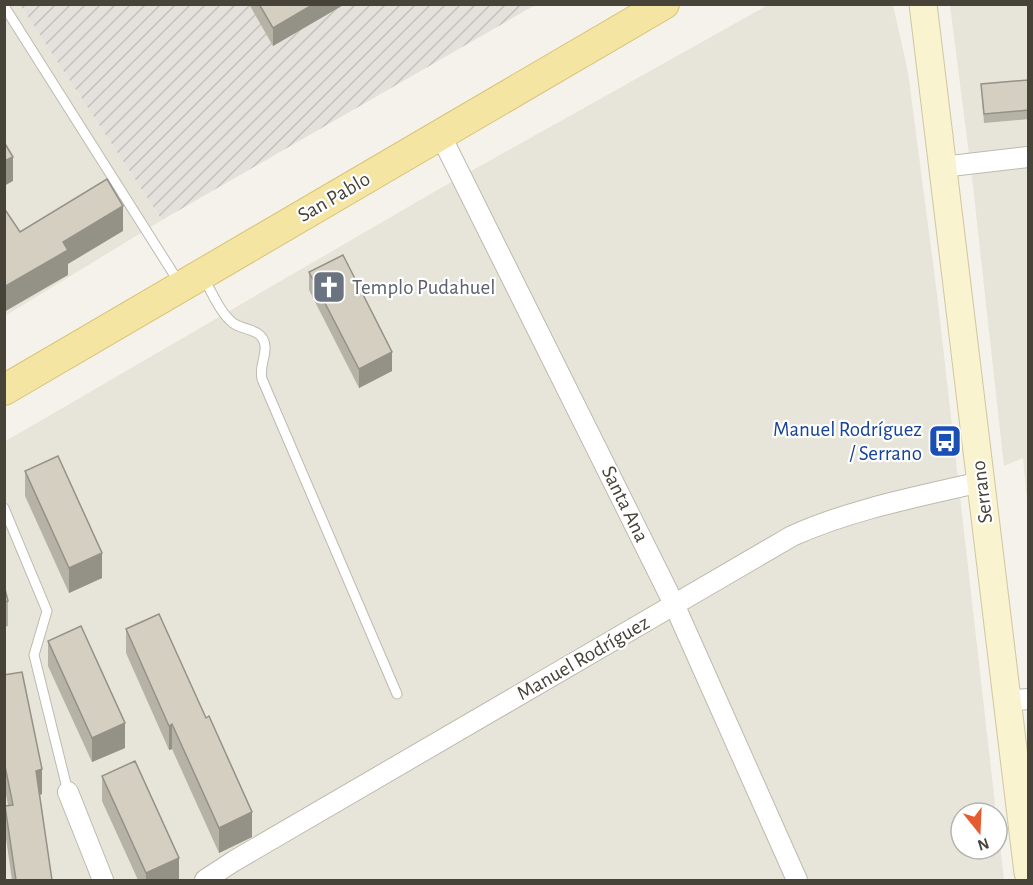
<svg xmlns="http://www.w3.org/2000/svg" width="1033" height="885" font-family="'Alegreya Sans',sans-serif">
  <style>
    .residential { fill: #e7e4d9 }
    .industrial { fill: url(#industrial-furrows) }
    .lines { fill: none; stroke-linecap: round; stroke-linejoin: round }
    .lane-casing { stroke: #bebaae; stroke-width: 11 }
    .street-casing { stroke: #bebaae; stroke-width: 22 }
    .secondary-casing { stroke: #cfc79f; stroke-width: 29 }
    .primary-casing { stroke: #d9c374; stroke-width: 32 }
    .lane { stroke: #fff; stroke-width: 9 }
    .street { stroke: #fff; stroke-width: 20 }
    .secondary { stroke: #faf3cf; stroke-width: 27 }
    .primary { stroke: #f5e5a3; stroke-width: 30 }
    .wall { fill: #b6b2a6 }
    .shaded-wall { fill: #949187 }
    .building { fill: #d4cfc1; stroke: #949187; stroke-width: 1.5 }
    .labels { text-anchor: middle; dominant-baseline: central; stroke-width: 4.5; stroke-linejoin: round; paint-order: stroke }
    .street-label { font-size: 21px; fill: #474339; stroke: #fff }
    .worship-label { font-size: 21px; fill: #5b616d; stroke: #fff; text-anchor: start }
    .transit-label { font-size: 21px; fill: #164399; stroke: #fff; text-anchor: end }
  </style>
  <defs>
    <pattern id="industrial-furrows" width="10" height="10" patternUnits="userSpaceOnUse" patternTransform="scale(1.5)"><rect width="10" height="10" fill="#e4e1dc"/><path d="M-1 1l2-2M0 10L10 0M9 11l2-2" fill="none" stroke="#c5c2be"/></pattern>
  </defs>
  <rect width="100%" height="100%" fill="#f4f2eb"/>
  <g class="residential">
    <polygon points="5,5 20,5 162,220 5,316"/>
    <polygon points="768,5 893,5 908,72 937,294 996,813 961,813 961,849 997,849 997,818 1004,880 5,880 4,442 439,189"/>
    <polygon points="950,5 1028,5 1028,510 1023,458 1004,466 973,186"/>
  </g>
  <polygon class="industrial" points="20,5 535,5 162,220"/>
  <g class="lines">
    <defs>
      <g id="lane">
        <polyline points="4,6 180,284"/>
        <path d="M204 279C212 292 220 313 233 323 244 331 263 328 265 346 266 358 259 366 262 379L397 694"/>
        <polyline points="4,508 47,611 34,655 68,792"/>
      </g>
      <g id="street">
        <polyline points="440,134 674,604 797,880"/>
        <polyline points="942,167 1028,157"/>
        <polyline points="1007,701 1028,699"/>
        <polyline points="68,792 103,880"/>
        <path d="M205 880 234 861 792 536C852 509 917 497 981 482"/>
      </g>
      <polyline id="secondary" points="923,4 1028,873"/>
      <polyline id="primary" points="4,390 664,4"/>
    </defs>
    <use href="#lane" class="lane-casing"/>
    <use href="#street" class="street-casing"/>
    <use href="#secondary" class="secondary-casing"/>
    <use href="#primary" class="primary-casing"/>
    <use href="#lane" class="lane"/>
    <use href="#street" class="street"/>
    <use href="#secondary" class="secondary"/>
    <use href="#primary" class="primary"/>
  </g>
  <g class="wall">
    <polygon points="249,4 345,4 273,46"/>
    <polygon points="1028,80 1029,119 984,123 981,84"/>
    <polygon points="309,272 392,371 359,388 309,290"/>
    <polygon points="25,471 102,578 69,593 25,496"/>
    <polygon points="4,585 8,601 8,626 4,627"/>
    <polygon points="126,629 252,837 219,853 172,749 169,750 126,653"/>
    <polygon points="48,641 125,748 92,762 48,666"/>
    <polygon points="4,675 42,794 40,795 52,880 12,880 5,831 5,806 8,805 4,785"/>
    <polygon points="102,776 179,880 138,880 102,801"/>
  </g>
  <g class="shaded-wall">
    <polygon points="314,4 345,4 273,46 273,28"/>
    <polygon points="13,157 13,181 4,186 4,161"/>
    <polygon points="123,206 123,231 68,264 68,275 4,312 4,287 63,242"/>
    <polygon points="392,352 392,371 359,388 359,369"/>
    <polygon points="102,553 102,578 69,593 69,568"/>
    <polygon points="125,723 125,748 92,762 92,738"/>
    <polygon points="172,724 172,749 169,750 169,726"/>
    <polygon points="42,769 42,794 36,796 36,771"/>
    <polygon points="252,812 252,837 219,853 219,828"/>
    <polygon points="179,858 179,880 146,880 146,873"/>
  </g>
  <g class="building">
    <polygon points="259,4 314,4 273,28"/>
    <polygon points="1028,80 1029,110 984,114 981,84"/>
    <polygon points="4,142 13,157 4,161"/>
    <polygon points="107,179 123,206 63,242 68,250 4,287 4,208 20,232"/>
    <polygon points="343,255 392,352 359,369 309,272"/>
    <polygon points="58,456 102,553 69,568 25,471"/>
    <polygon points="4,585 8,601 4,602"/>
    <polygon points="159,614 206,718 209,716 252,812 219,828 172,724 169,726 126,629"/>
    <polygon points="81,626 125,723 92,738 48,641"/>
    <polygon points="22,672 42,769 36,771 52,880 16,880 5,806 13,805 4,761 4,675"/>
    <polygon points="135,761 179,858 146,873 102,776"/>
  </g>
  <defs>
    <symbol id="church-square" viewBox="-11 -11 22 22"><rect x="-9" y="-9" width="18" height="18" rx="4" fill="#6b7280" stroke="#fff"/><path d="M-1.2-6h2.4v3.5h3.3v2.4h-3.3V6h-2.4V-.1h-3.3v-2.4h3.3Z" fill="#fff"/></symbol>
    <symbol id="bus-square" viewBox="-11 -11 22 22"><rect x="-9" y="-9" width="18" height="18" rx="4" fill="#1a4fb4" stroke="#fff"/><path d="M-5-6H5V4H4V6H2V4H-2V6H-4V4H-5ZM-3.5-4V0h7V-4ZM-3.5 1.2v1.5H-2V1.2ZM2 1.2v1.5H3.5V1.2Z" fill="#fff"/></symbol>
  </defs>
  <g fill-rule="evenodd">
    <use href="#church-square" x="310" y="268" width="38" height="38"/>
    <use href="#bus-square" x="926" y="422" width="38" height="38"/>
  </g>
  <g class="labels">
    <g class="street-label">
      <text transform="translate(334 197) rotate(-30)">San Pablo</text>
      <text transform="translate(982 492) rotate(-97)">Serrano</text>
      <text transform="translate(625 504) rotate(64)">Santa Ana</text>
      <text transform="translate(583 658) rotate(-30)">Manuel Rodríguez</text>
    </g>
    <g class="worship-label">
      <text x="352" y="287">Templo Pudahuel</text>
    </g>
    <g class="transit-label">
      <text x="922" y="429">Manuel Rodríguez<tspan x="922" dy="24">/ Serrano</tspan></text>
    </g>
  </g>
  <rect width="1033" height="885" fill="none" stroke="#474339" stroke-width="12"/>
  <g transform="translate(979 831) rotate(162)"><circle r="28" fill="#ffffff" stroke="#b5b4b0" stroke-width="1.5"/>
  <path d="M0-4.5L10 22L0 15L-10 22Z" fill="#e55c31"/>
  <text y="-9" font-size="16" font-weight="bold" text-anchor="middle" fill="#474339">N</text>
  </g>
</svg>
